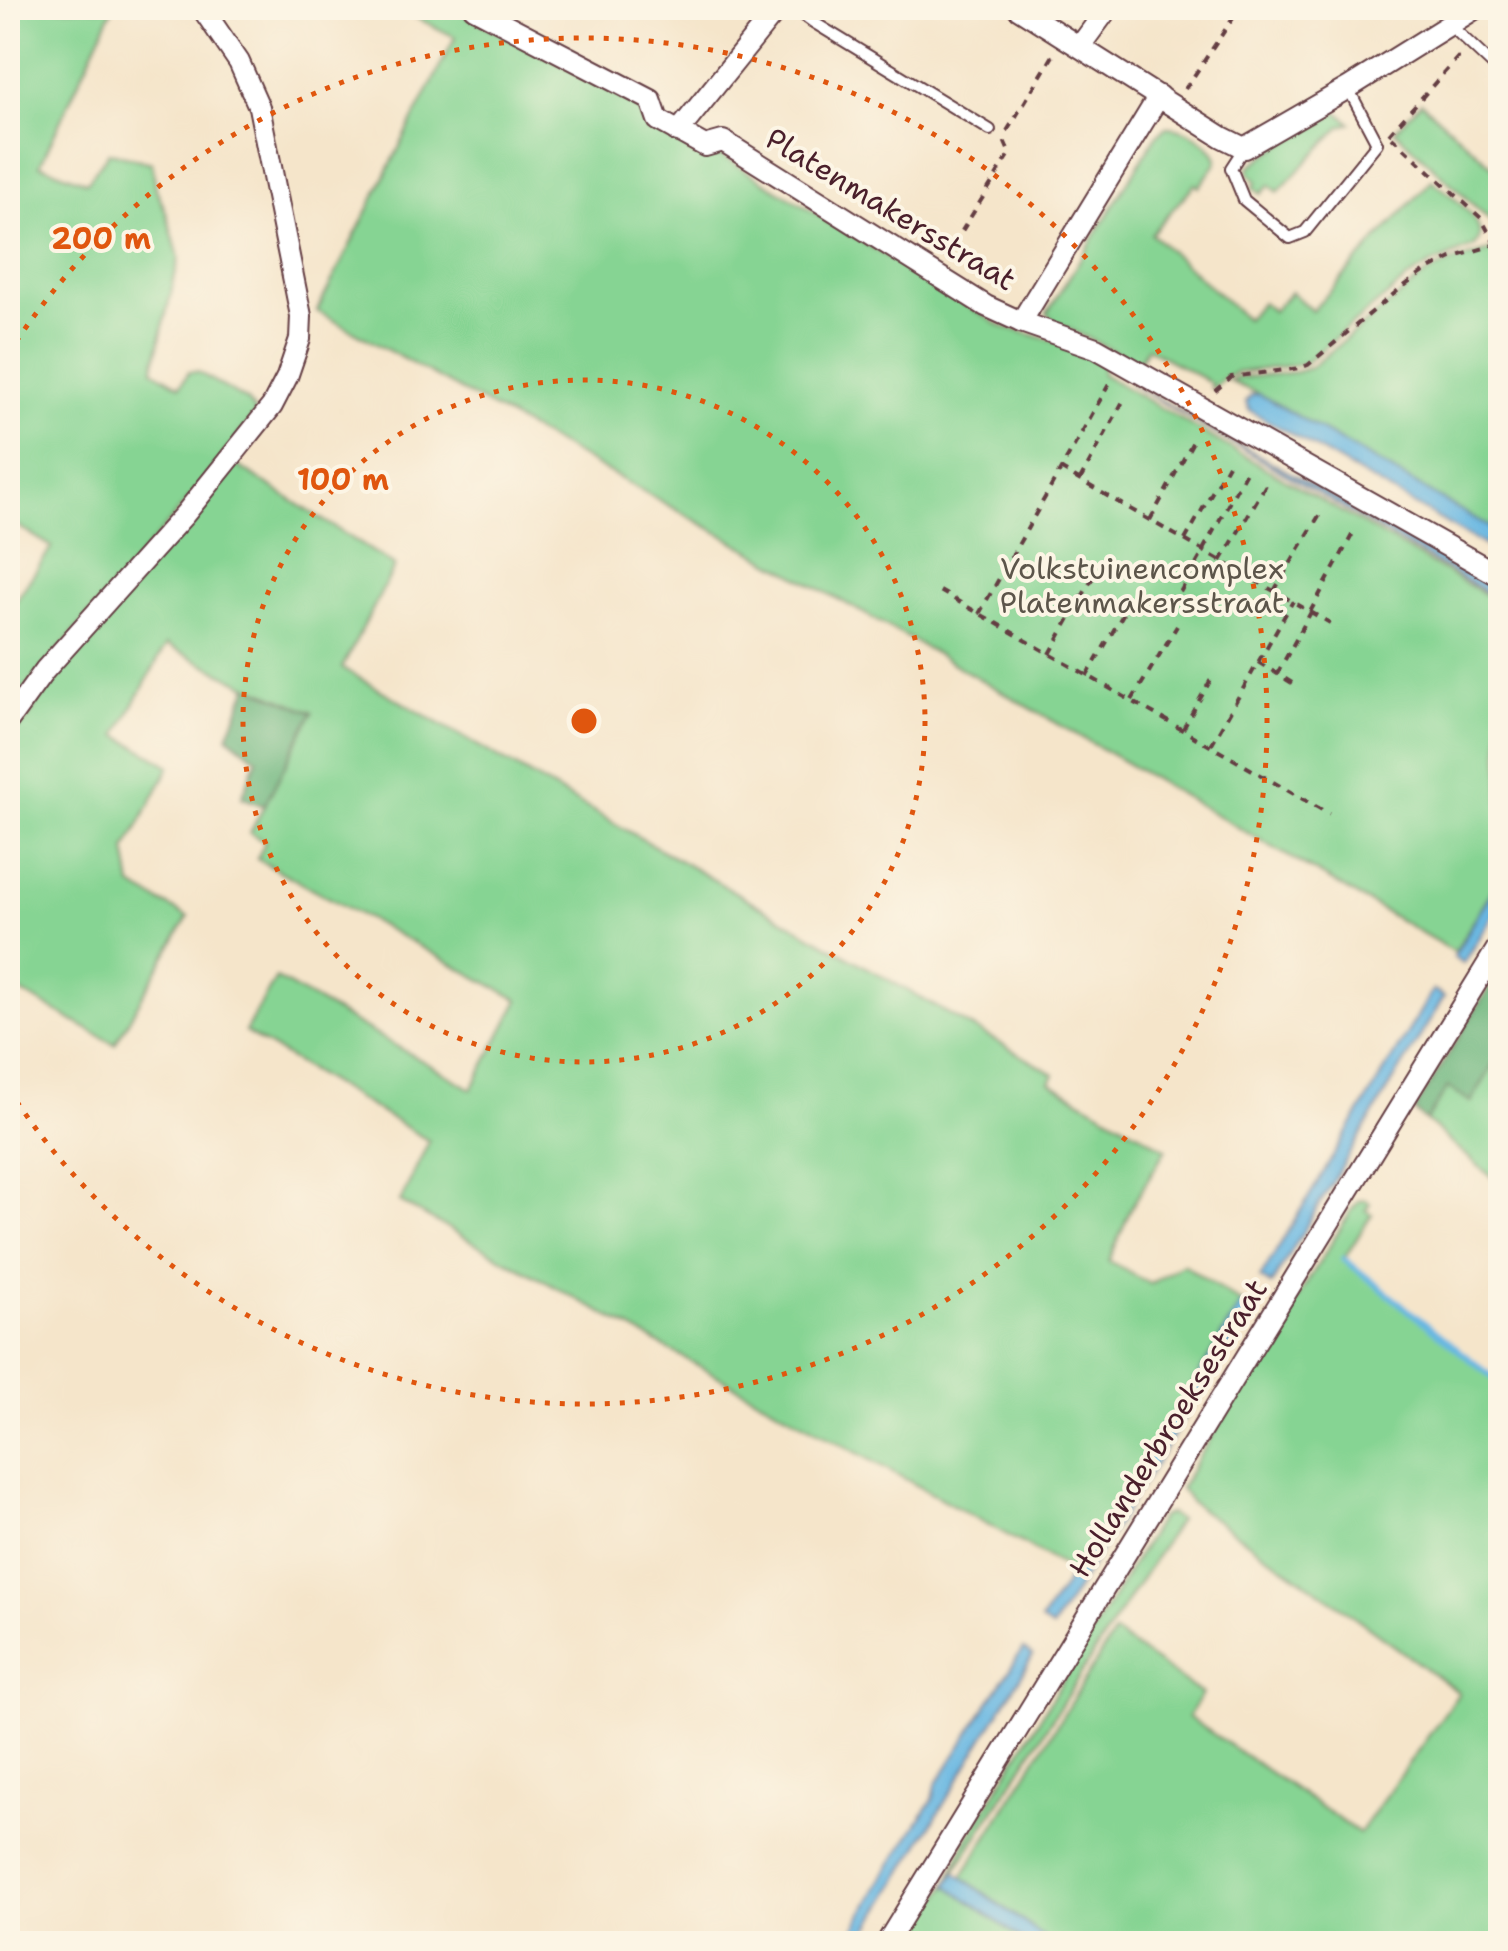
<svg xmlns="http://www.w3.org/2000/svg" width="1508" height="1951" font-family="'Shantell Sans',sans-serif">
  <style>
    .green { fill: #86d493; stroke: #687a5f; stroke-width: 2.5 }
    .forest { fill: #6cb67d; stroke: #5b6a54; stroke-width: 2.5 }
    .water { fill: #68b7e2; stroke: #596b86; stroke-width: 2.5 }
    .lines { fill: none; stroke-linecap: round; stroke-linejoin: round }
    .stream { stroke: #68b7e2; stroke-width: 6 }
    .service-casing { stroke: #643d43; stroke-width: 14 }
    .minor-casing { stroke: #643d43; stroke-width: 24 }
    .path { stroke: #643d43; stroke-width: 4; stroke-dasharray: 8 8; stroke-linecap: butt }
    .service { stroke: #fff; stroke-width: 10 }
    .minor { stroke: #fff; stroke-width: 20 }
    .ring { fill: none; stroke: #e0560e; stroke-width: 5; stroke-dasharray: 5 10 }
    .labels { text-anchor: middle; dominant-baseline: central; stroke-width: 8; stroke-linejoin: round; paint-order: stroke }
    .street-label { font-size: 30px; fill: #4a1f2b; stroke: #fcf5e5 }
    .park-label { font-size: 30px; fill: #5c554a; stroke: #fcf5e5 }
    .centre { fill: #e0560e; stroke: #fcf5e5; stroke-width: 5 }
    .ring-label { font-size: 30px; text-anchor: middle; font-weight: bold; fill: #e0560e; stroke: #fcf5e5; stroke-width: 8; stroke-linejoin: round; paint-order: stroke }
  </style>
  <rect width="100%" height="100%" fill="#fcf5e5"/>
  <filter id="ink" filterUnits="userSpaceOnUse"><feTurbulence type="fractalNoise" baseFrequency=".01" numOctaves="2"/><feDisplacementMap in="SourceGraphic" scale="20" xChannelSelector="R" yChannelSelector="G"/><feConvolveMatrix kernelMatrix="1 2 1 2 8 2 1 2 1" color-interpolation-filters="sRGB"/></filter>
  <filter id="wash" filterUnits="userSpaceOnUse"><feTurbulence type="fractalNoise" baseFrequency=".0048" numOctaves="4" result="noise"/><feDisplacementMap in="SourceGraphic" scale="40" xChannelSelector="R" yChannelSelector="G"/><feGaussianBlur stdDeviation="2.25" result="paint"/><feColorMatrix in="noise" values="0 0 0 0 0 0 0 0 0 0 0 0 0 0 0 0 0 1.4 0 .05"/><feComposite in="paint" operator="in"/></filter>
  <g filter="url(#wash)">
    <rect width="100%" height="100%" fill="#f5e5ca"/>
    <g class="green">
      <polygon points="8,8 113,8 40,165 87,182 109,152 152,163 156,189 166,212 179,258 153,370 180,386 189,372 198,372 247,401 256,413 205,481 8,709 8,612 52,547 8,520"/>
      <polygon points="397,8 451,8 554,59 644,109 649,126 702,157 717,153 1001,326 1083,349 1103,359 1102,374 1500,603 1500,877 1455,952 905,636 317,311 455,37"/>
      <polygon points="1421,102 1500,173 1500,230 1395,131"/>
      <polygon points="1338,112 1351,123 1341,126 1278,192 1270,185 1261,194 1253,187 1257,182 1249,173 1249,167 1271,151"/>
      <path d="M1166 127C1184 126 1210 142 1217 158L1215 165 1199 187 1195 184 1151 234 1246 319 1262 302 1273 311 1291 292 1312 311 1432 180C1448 194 1496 225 1474 247L1432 264 1410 277 1304 364 1235 373 1222 380 1214 388 1210 387 1211 383 1147 348 1138 363 1055 322 1047 313 1156 136Z"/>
      <polygon points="1500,248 1500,533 1259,394 1229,381 1237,378 1296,372 1310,368 1425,275 1449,263"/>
      <polygon points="235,464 395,566 342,668 1054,1074 1050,1082 1166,1149 1131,1208 1109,1261 1150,1284 1183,1264 1241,1303 1193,1385 1073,1571 400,1202 429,1141 245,1032 276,978 472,1089 519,1000 257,859 265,842 250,833 312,712 248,686 166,645 117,735 170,766 126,850 132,886 188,917 115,1044 8,985 8,738 29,717 54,671"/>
      <polygon points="1500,1054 1500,1184 1426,1121 1448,1086 1471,1102"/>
      <polygon points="1366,1200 1370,1204 1366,1210 1372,1214 1344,1259 1500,1383 1500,1943 1052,1943 962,1877 1114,1633 1202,1694 1188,1717 1359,1833 1459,1693 1336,1603 1190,1502 1180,1488 1353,1208 1359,1201"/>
      <polygon points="1169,1514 1179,1520 947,1884 1027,1943 910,1944 947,1885 966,1841 1161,1517"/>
    </g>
    <g class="forest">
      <polygon points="248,686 313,712 264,806 242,797 257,759 228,736"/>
      <polygon points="1500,969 1500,1054 1471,1102 1448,1087 1426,1121 1414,1111"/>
    </g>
    <g class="water">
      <polygon points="1130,383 1454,565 1500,592 1500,600"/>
      <polygon points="1259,394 1500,533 1500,554 1249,410 1246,402 1251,395"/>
      <polygon points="1500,877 1500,904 1464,963 1453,957"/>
      <polygon points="1433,990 1444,997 1271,1285 1260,1278"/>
      <polygon points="1241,1303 1252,1311 1052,1628 1041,1621 1193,1385"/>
      <polygon points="1023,1649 1033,1656 860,1943 847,1943 880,1882 933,1799 936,1785"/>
      <polygon points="955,1872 962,1877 1052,1943 1027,1943 947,1885"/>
    </g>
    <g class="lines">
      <polyline class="stream" points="1344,1259 1500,1383"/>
    </g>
  </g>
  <g filter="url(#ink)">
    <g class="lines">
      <defs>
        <g id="service">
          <polyline points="794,8 813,22 990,130"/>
          <polyline points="1450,25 1500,72"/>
          <polyline points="1244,148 1231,168 1244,200 1290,238 1305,232 1377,143 1348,88"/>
        </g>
        <g id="minor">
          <polyline points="474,8 651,100 658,120 705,146 723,141 986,306 1021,322 1096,348 1500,576"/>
          <polyline points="1018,8 1222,137 1244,148 1348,88 1476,8"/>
          <polyline points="1080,46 1108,8"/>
          <polyline points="678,132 778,8"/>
          <polyline points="1021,322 1159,96"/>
          <polyline points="8,721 45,670 185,514 272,406 287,377 300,339 301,316 259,107 239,62 202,8"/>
          <polyline points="886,1944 1500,944"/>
        </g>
      </defs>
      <use href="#service" class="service-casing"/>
      <use href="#minor" class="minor-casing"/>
      <g class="path">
        <polyline points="1185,89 1240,8"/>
        <polyline points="1007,131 1054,54"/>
        <polyline points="1389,134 1460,55"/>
        <polyline points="1392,137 1481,218 1495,244"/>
        <polyline points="945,258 1010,154 1003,138"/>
        <polyline points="1215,391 1231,377 1300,368 1308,365 1401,288 1427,270 1452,258 1500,243"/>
        <polyline points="1060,469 1330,623"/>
        <polyline points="1080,480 1126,396"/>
        <polyline points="1150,520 1196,436"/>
        <polyline points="1185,540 1228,464"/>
        <polyline points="1203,550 1247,470"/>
        <polyline points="1221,561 1267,483"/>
        <polyline points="940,591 1329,814"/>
        <polyline points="1274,591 1323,509"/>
        <polyline points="1172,606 1204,551"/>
        <polyline points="1310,612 1356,528"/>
        <polyline points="979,614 1112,379"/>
        <polyline points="1050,654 1097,570"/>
        <polyline points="1258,662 1292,683"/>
        <polyline points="1277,674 1311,612"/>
        <polyline points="1087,676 1133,597"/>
        <polyline points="1132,700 1177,626"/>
        <polyline points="1183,729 1214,674"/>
        <polyline points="1211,745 1293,601"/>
      </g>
      <use href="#service" class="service"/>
      <use href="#minor" class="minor"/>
    </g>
  </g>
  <g class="ring">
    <circle cx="584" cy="721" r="341"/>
    <path d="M8 354A683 683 0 1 1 8 1088"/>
  </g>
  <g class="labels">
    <g class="street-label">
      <text transform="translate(891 209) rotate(31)">Platenmakersstraat</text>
      <text transform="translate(1168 1428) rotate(-58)">Hollanderbroeksestraat</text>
    </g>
    <g class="park-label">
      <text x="1142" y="568">Volkstuinencomplex<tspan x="1142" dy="34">Platenmakersstraat</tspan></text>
    </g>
  </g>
  <circle cx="584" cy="721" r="15" class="centre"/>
  <g class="ring-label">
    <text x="101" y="249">200 m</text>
    <text x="343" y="490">100 m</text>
  </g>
  <rect width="1508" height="1951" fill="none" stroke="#fcf5e5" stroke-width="40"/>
</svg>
